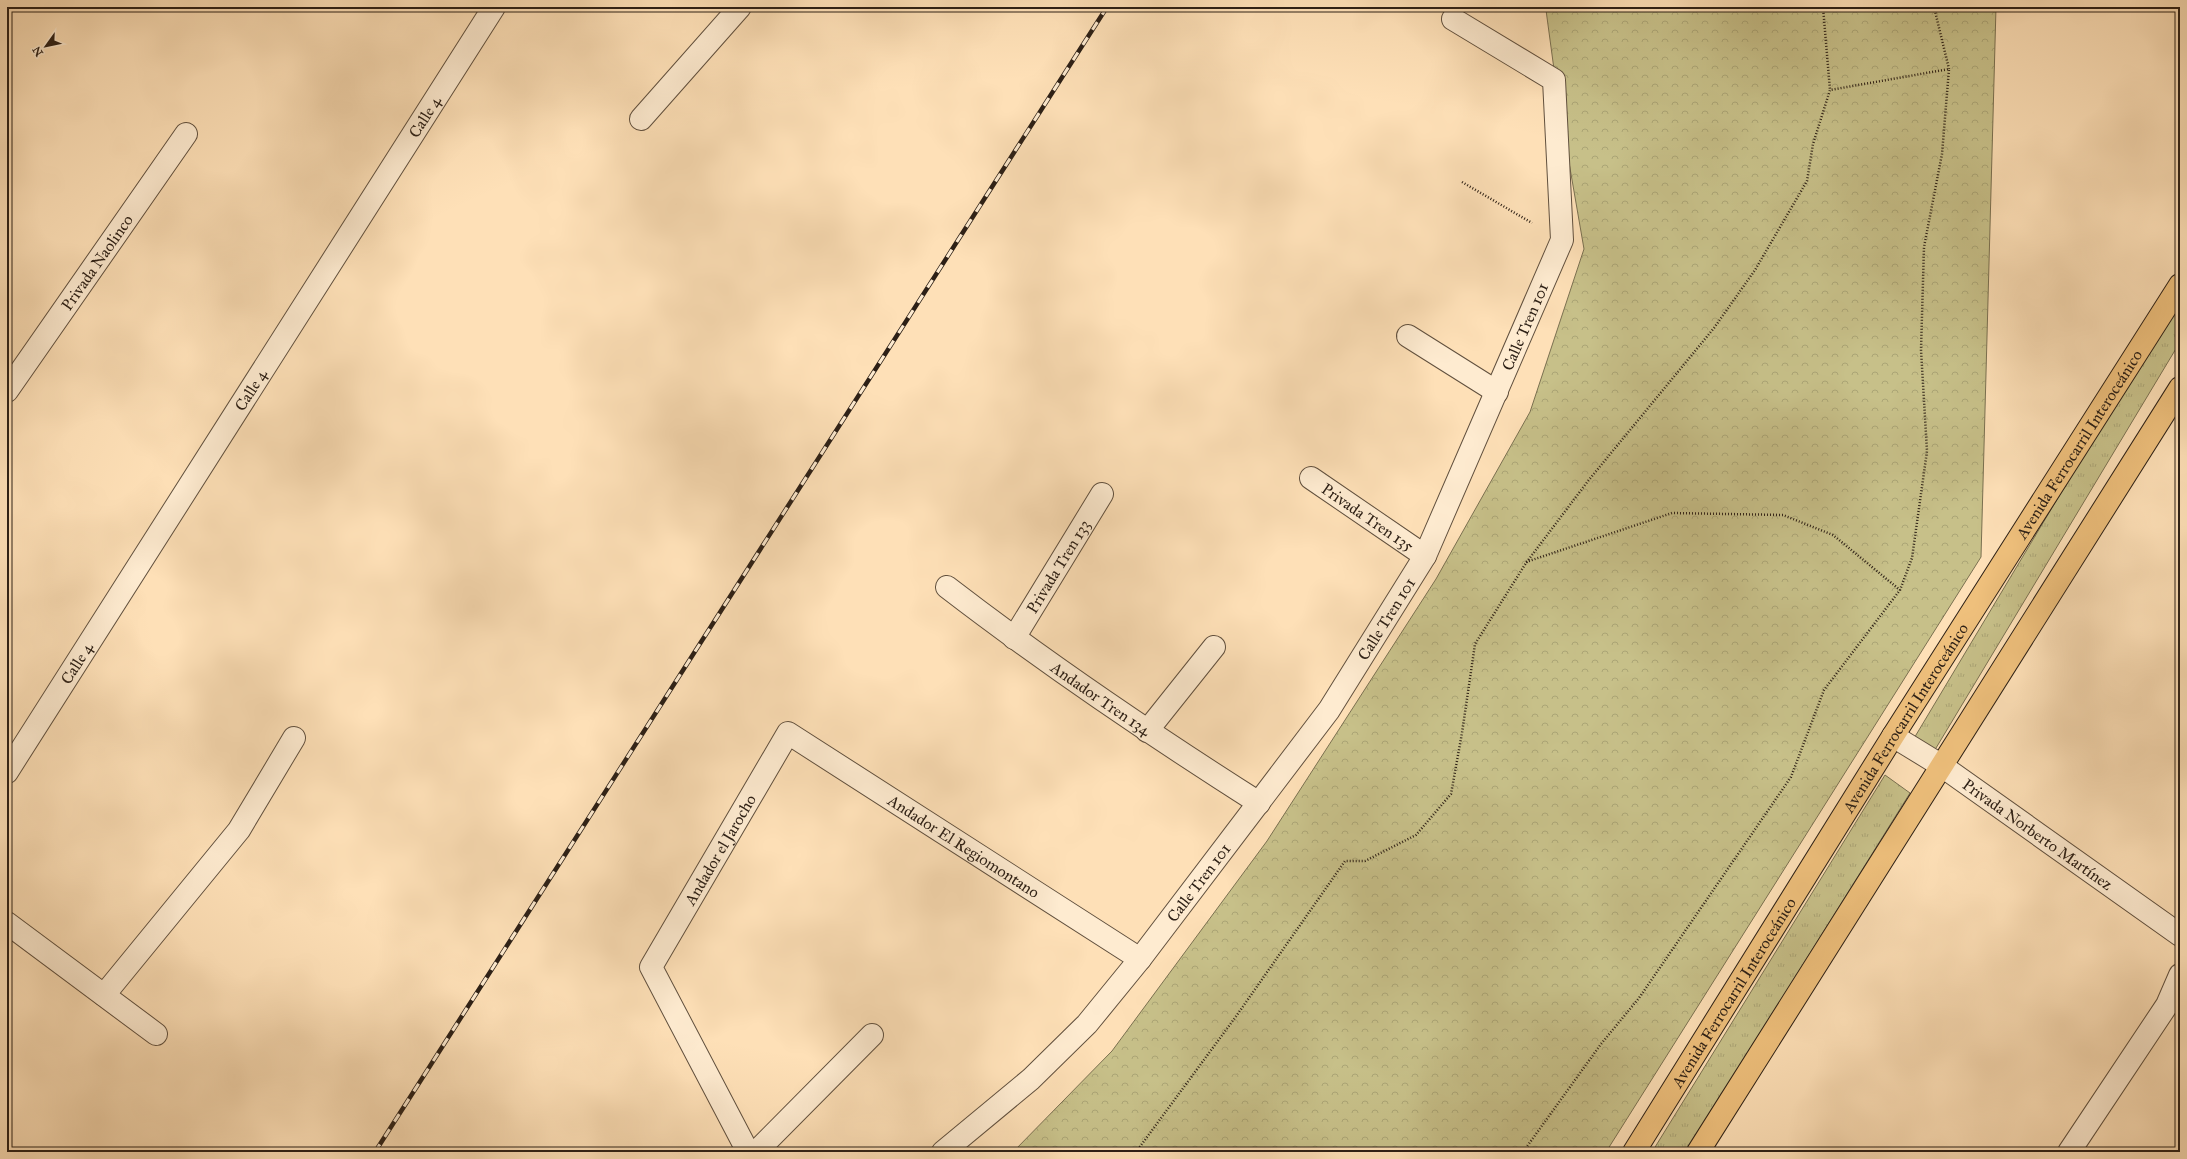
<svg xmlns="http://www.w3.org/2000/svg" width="2187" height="1159" font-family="'IM FELL Great Primer',serif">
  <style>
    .grass { fill: url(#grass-tufts); stroke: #7a7050 }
    .forest { fill: url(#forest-crowns); stroke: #7a7050 }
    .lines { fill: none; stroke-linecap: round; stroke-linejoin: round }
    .minor-casing { stroke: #61503e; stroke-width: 24 }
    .major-casing { stroke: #2d2016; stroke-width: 24 }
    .path { stroke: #2d2016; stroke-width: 2.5; stroke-dasharray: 1 2; stroke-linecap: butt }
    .minor { stroke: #feebd0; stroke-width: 22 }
    .major { stroke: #efc07c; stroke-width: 22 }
    .rail-casing { stroke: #2d2016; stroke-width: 4.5 }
    .rail { stroke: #feebd0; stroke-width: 3; stroke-dasharray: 9; stroke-linecap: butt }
    .labels { text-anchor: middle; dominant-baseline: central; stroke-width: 4; stroke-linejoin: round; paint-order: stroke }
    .street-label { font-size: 16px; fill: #2d2016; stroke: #feebd0 }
  </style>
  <defs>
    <pattern id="grass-tufts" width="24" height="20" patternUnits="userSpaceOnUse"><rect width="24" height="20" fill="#c7c089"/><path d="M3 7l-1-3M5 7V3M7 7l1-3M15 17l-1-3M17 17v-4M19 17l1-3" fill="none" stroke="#aba576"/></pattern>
    <pattern id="forest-crowns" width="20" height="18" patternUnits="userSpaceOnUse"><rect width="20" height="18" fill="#c7c089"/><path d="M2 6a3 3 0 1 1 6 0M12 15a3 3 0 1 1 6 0" fill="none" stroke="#aba576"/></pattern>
  </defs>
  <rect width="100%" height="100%" fill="#fee0b7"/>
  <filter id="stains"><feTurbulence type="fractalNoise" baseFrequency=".005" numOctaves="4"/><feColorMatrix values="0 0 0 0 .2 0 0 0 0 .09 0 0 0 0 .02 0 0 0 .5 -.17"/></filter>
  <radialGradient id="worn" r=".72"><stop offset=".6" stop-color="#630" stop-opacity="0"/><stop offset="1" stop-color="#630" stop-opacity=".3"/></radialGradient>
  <g class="grass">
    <polygon points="2180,294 2180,342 1927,763 1907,750"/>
    <polygon points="1885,775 1910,793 1686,1152 1652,1152"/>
  </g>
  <polygon class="forest" points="1548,7 1996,7 1981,557 1606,1152 1013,1152 1112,1051 1267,841 1436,579 1530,412 1584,249 1558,99 1546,10"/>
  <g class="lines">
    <defs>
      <g id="minor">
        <polyline points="641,119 740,7"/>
        <polyline points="1408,336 1497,392"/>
        <path id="s1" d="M7 391 186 134"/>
        <path id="s2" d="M1311 478 1425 556"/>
        <path id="s3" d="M947 587C1047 664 1152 735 1259 803"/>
        <path id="s4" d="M1014 638 1102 494"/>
        <polyline points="1147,731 1214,647"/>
        <path id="s5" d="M1893 736 1942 766 2180 935"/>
        <path id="s6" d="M7 772 494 7"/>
        <polyline points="7,923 156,1034"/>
        <polyline points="104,995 239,830 294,738"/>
        <path id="s7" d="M748 1152 651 967 788 733 1140 959"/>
        <polyline points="756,1152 872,1035"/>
        <path id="s8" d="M943 1152 1031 1079 1087 1024 1140 959 1329 710 1425 556 1562 240 1554 80 1453 19"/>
        <polyline points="2069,1152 2167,1005 2180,975"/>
      </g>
      <g id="major">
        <path id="s9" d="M1634 1152 1893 736 2180 285"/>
        <polyline points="1698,1152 2180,388"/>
      </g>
    </defs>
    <use href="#minor" class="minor-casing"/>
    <use href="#major" class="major-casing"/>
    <g class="path">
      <polyline points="1823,7 1830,90"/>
      <polyline points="1934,7 1949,69"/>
      <polyline points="1462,182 1532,223"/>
      <polyline points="1526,562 1672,513 1783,515 1833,535 1900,590"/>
      <polyline points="1136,1152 1237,1015 1345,861 1365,861 1416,835 1451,794 1462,733 1475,644 1526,563 1588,481 1714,328 1755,270 1807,181 1813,144 1830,90 1949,69 1942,154 1924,247 1921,350 1927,451 1912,558 1900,590 1824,690 1791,777 1639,998 1601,1044 1523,1152"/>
    </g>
    <use href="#minor" class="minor"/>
    <use href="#major" class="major"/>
    <defs>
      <polyline id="rail" points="375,1152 1107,7"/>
    </defs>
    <use href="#rail" class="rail-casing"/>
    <use href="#rail" class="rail"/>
  </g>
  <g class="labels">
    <g class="street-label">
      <text stroke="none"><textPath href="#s6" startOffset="777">Calle 4</textPath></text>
      <text stroke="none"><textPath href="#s1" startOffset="157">Privada Naolinco</textPath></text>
      <text stroke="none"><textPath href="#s8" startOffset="1021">Calle Tren 101</textPath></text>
      <text stroke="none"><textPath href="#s6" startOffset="453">Calle 4</textPath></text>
      <text stroke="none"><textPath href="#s9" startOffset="836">Avenida Ferrocarril Interoceánico</textPath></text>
      <text stroke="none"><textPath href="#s2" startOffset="69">Privada Tren 135</textPath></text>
      <text stroke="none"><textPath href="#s4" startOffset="84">Privada Tren 133</textPath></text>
      <text stroke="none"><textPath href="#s8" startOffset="697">Calle Tren 101</textPath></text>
      <text stroke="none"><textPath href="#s6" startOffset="129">Calle 4</textPath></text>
      <text stroke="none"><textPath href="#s3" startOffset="190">Andador Tren 134</textPath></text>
      <text stroke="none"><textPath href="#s9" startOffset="512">Avenida Ferrocarril Interoceánico</textPath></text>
      <text stroke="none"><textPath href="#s5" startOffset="175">Privada Norberto Martínez</textPath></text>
      <text stroke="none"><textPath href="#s7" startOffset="689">Andador El Regiomontano</textPath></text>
      <text stroke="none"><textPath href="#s7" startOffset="345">Andador el Jarocho</textPath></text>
      <text stroke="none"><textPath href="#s8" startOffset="373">Calle Tren 101</textPath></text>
      <text stroke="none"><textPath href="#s9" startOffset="188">Avenida Ferrocarril Interoceánico</textPath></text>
    </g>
  </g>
  <rect width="2187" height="1159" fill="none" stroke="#fee0b7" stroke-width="24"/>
  <rect x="8" y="8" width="2171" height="1143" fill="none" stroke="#2d2016" stroke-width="2"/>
  <rect x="12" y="12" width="2163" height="1135" fill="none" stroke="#2d2016"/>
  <g transform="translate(46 46) rotate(237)" stroke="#feebd0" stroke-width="3" paint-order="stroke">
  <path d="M0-3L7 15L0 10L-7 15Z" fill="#2d2016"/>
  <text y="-6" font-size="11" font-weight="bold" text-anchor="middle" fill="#2d2016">N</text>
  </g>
  <rect width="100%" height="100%" filter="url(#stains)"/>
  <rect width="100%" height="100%" fill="url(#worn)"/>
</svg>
